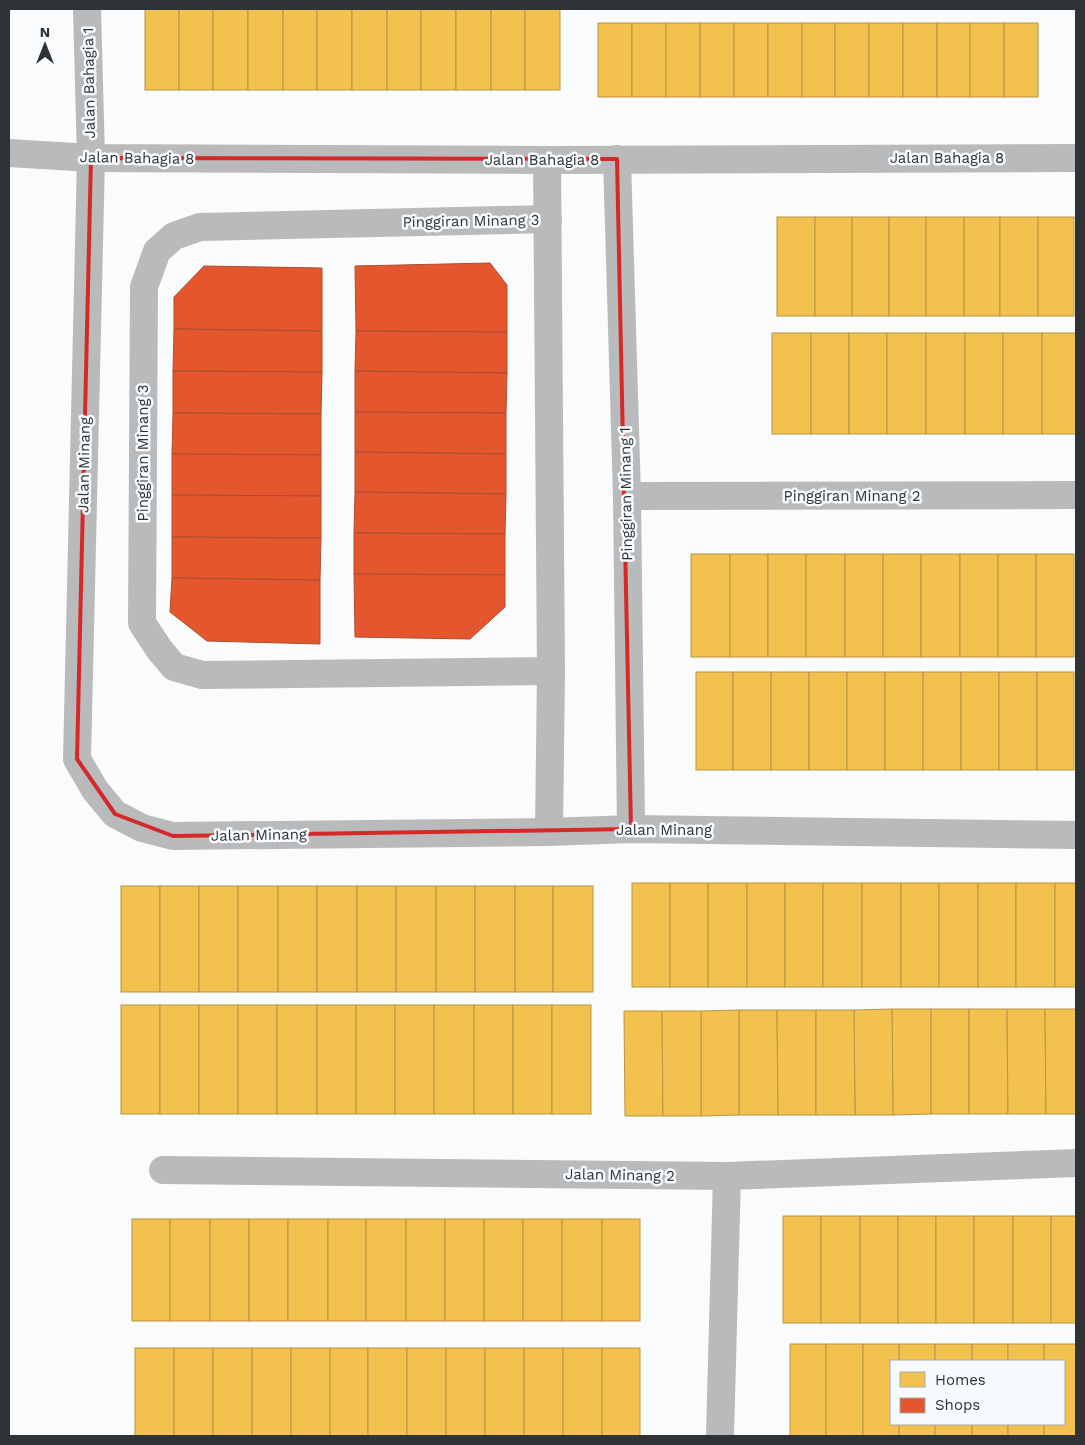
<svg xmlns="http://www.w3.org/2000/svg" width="1085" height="1445" font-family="'Work Sans',sans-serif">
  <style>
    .homes { fill: #f2c14e; stroke: #b89646 }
    .shops { fill: #e4572e; stroke: #ae4c30 }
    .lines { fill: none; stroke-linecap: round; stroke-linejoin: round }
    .street { stroke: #b9babb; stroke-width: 28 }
    .marked { fill: none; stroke: #d62828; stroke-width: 4; stroke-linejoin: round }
    .labels { text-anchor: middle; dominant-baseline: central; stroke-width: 5; stroke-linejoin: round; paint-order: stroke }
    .street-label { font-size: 15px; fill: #303335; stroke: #f8fbfe }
  </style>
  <rect width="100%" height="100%" fill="#f9fbfd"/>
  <g class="homes">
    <rect x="145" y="9" width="34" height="81"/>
    <rect x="179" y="9" width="34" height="81"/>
    <rect x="213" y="9" width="35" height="81"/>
    <rect x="248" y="9" width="35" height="81"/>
    <rect x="283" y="9" width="34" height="81"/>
    <rect x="317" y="9" width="35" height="81"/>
    <rect x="352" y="9" width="35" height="81"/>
    <rect x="387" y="9" width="34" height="81"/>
    <rect x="421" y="9" width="35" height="81"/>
    <rect x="456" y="9" width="35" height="81"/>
    <rect x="491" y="9" width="34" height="81"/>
    <rect x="525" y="9" width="35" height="81"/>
    <rect x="598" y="23" width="34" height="74"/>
    <rect x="632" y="23" width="34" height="74"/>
    <rect x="666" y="23" width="34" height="74"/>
    <rect x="700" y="23" width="34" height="74"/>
    <rect x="734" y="23" width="34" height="74"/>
    <rect x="768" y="23" width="34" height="74"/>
    <rect x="802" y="23" width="33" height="74"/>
    <rect x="835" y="23" width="34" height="74"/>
    <rect x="869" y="23" width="34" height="74"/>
    <rect x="903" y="23" width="34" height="74"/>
    <rect x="937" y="23" width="33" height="74"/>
    <rect x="970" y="23" width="34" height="74"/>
    <rect x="1004" y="23" width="34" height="74"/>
    <rect x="777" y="217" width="38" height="99"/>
    <rect x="815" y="217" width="37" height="99"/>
    <rect x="852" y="217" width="37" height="99"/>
    <rect x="889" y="217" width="37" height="99"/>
    <rect x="926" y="217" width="38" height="99"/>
    <rect x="964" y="217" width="36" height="99"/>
    <rect x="1000" y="217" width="38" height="99"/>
    <rect x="1038" y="217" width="36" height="99"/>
    <rect x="772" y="333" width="39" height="101"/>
    <rect x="811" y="333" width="38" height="101"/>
    <rect x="849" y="333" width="38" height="101"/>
    <rect x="887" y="333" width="39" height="101"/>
    <rect x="926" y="333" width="39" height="101"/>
    <rect x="965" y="333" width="38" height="101"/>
    <rect x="1003" y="333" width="39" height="101"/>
    <rect x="1042" y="333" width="34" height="101"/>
    <rect x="691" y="554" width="39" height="103"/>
    <rect x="730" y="554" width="38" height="103"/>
    <rect x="768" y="554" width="38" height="103"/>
    <rect x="806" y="554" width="39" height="103"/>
    <rect x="845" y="554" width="38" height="103"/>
    <rect x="883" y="554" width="38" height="103"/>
    <rect x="921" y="554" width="39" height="103"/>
    <rect x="960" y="554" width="38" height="103"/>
    <rect x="998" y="554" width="38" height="103"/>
    <rect x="1036" y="554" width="38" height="103"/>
    <rect x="696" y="672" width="37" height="98"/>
    <rect x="733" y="672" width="38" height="98"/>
    <rect x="771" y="672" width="38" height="98"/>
    <rect x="809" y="672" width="38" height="98"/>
    <rect x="847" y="672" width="38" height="98"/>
    <rect x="885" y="672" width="38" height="98"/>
    <rect x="923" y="672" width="38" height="98"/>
    <rect x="961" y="672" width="38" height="98"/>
    <rect x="999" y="672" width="38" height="98"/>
    <rect x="1037" y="672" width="37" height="98"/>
    <rect x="632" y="883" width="38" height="104"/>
    <rect x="670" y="883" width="38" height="104"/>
    <rect x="708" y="883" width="39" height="104"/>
    <rect x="747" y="883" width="38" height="104"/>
    <rect x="785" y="883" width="38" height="104"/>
    <rect x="823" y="883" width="39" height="104"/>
    <rect x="862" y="883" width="39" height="104"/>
    <rect x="901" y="883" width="38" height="104"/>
    <rect x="939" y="883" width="39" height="104"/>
    <rect x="978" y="883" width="38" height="104"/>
    <rect x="1016" y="883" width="39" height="104"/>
    <rect x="1055" y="883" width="21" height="104"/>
    <rect x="121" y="886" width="39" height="106"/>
    <rect x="160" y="886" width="39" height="106"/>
    <rect x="199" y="886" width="39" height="106"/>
    <rect x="238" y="886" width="40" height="106"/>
    <rect x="278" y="886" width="39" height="106"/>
    <rect x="317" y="886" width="40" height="106"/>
    <rect x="357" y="886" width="39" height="106"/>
    <rect x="396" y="886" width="40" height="106"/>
    <rect x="436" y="886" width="39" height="106"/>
    <rect x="475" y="886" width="40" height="106"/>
    <rect x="515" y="886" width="38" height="106"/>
    <rect x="553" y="886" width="40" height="106"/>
    <rect x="121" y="1005" width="39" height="109"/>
    <rect x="160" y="1005" width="39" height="109"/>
    <rect x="199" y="1005" width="39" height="109"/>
    <rect x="238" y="1005" width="39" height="109"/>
    <rect x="277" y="1005" width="40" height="109"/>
    <rect x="317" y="1005" width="39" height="109"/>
    <rect x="356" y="1005" width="39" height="109"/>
    <rect x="395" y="1005" width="39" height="109"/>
    <rect x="434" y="1005" width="40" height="109"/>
    <rect x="474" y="1005" width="39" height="109"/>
    <rect x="513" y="1005" width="39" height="109"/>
    <rect x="552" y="1005" width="39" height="109"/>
    <polygon points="892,1009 931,1009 931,1114 893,1115"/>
    <polygon points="892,1009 893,1115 855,1115 854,1010"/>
    <rect x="931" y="1009" width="38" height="105"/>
    <polygon points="969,1009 1007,1009 1008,1114 969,1114"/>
    <polygon points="1007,1009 1045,1009 1046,1114 1008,1114"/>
    <polygon points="1045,1009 1076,1009 1076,1114 1046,1114"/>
    <polygon points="739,1010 777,1010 778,1115 739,1115"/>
    <polygon points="739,1010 739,1115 701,1116 701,1011"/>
    <polygon points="777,1010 816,1010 816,1115 778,1115"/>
    <polygon points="816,1010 854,1010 855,1115 816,1115"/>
    <polygon points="624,1011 662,1011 663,1116 625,1116"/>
    <polygon points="662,1011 701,1011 701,1116 663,1116"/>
    <rect x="783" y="1216" width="38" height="107"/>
    <rect x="821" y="1216" width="39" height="107"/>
    <rect x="860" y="1216" width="38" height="107"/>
    <rect x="898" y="1216" width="38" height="107"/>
    <rect x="936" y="1216" width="38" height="107"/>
    <rect x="974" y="1216" width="39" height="107"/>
    <rect x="1013" y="1216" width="38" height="107"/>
    <rect x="1051" y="1216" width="25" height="107"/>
    <rect x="132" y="1219" width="38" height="102"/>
    <rect x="170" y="1219" width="40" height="102"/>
    <rect x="210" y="1219" width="39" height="102"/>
    <rect x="249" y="1219" width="39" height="102"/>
    <rect x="288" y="1219" width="40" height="102"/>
    <rect x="328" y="1219" width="38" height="102"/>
    <rect x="366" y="1219" width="40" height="102"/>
    <rect x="406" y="1219" width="39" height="102"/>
    <rect x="445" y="1219" width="39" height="102"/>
    <rect x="484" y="1219" width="39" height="102"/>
    <rect x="523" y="1219" width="39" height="102"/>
    <rect x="562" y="1219" width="40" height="102"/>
    <rect x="602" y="1219" width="38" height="102"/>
    <rect x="790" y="1344" width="36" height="92"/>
    <rect x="826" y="1344" width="37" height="92"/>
    <polygon points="863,1344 899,1344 899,1361 891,1361 891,1424 899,1424 899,1436 863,1436"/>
    <rect x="899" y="1344" width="36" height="17"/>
    <rect x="935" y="1344" width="37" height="17"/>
    <rect x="972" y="1344" width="36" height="17"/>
    <rect x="1008" y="1344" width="36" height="17"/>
    <polygon points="1044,1344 1076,1344 1076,1436 1044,1436 1044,1424 1064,1424 1064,1361 1044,1361"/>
    <rect x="135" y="1348" width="39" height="88"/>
    <rect x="174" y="1348" width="39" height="88"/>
    <rect x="213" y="1348" width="39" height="88"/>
    <rect x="252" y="1348" width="39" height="88"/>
    <rect x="291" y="1348" width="39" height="88"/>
    <rect x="330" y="1348" width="38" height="88"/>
    <rect x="368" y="1348" width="39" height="88"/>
    <rect x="407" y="1348" width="39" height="88"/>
    <rect x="446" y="1348" width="39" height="88"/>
    <rect x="485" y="1348" width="39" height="88"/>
    <rect x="524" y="1348" width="39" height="88"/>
    <rect x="563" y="1348" width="39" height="88"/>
    <rect x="602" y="1348" width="38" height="88"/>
    <rect x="899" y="1424" width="36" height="12"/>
    <rect x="935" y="1424" width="37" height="12"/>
    <rect x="972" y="1424" width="36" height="12"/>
    <rect x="1008" y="1424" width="36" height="12"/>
  </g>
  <g class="shops">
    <polygon points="490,263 507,285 507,332 356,331 355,266"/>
    <polygon points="204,266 322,268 322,331 174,329 174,297"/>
    <polygon points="174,329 322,331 322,372 173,371"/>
    <polygon points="356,331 507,332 507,373 355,371"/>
    <polygon points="173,371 322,372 321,414 173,413"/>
    <polygon points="355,371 507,373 506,413 355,412"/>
    <polygon points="355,412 506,413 506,454 355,452"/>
    <polygon points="173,413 321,414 321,455 172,454"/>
    <polygon points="355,452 506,454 506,494 355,492"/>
    <polygon points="172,454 321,455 321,496 172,495"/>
    <polygon points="355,492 506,494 505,534 354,533"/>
    <polygon points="172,495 321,496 321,538 172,537"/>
    <polygon points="354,533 505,534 505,575 354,574"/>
    <polygon points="172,537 321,538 320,580 172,578"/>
    <polygon points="354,574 505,575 505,607 470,639 355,637"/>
    <polygon points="172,578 320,580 320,644 207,641 170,612"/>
  </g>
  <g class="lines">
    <g class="street">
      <polyline points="87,9 91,158 77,759 95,790 115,814 142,828 173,836 549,832 631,829 1076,835"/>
      <polyline points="9,153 91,158 547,160 1076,158"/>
      <polyline points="617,159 627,496 631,829"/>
      <polyline points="547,160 551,671 549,832"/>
      <polyline points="548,219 200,227 174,236 157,251 144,287 142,623 159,649 174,667 202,675 551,671"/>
      <polyline points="627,496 1076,495"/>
      <polyline points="163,1170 727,1176 1076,1163"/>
      <polyline points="720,1436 727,1176"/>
    </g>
  </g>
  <path class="marked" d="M91 158 617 159 631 829 173 836 115 814 77 759Z"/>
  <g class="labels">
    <g class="street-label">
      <text transform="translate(89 83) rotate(-91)">Jalan Bahagia 1</text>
      <text transform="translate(137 158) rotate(1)">Jalan Bahagia 8</text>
      <text x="947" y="158">Jalan Bahagia 8</text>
      <text x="542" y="160">Jalan Bahagia 8</text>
      <text transform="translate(471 221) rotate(-1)">Pinggiran Minang 3</text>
      <text transform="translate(143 453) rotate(-90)">Pinggiran Minang 3</text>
      <text transform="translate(84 465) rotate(-89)">Jalan Minang</text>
      <text transform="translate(626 494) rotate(-91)">Pinggiran Minang 1</text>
      <text x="852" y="496">Pinggiran Minang 2</text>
      <text x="664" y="830">Jalan Minang</text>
      <text transform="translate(259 835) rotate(-1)">Jalan Minang</text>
      <text transform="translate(620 1175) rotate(1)">Jalan Minang 2</text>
    </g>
  </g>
  <rect width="1085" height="1445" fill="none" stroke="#303335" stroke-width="20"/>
  <rect x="890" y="1360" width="175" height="65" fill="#f8fbfe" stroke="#a8abae"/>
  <rect x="900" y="1372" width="25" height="15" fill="#f2c14e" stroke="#a8abae"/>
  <text x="935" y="1385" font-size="15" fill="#303335">Homes</text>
  <rect x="900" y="1398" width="25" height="15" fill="#e4572e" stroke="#a8abae"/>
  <text x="935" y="1410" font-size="15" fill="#303335">Shops</text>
  <g transform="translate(45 45)" stroke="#f8fbfe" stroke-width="4" paint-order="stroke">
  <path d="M0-4L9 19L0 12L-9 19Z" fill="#303335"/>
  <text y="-8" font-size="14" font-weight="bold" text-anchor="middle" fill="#303335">N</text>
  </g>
</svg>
